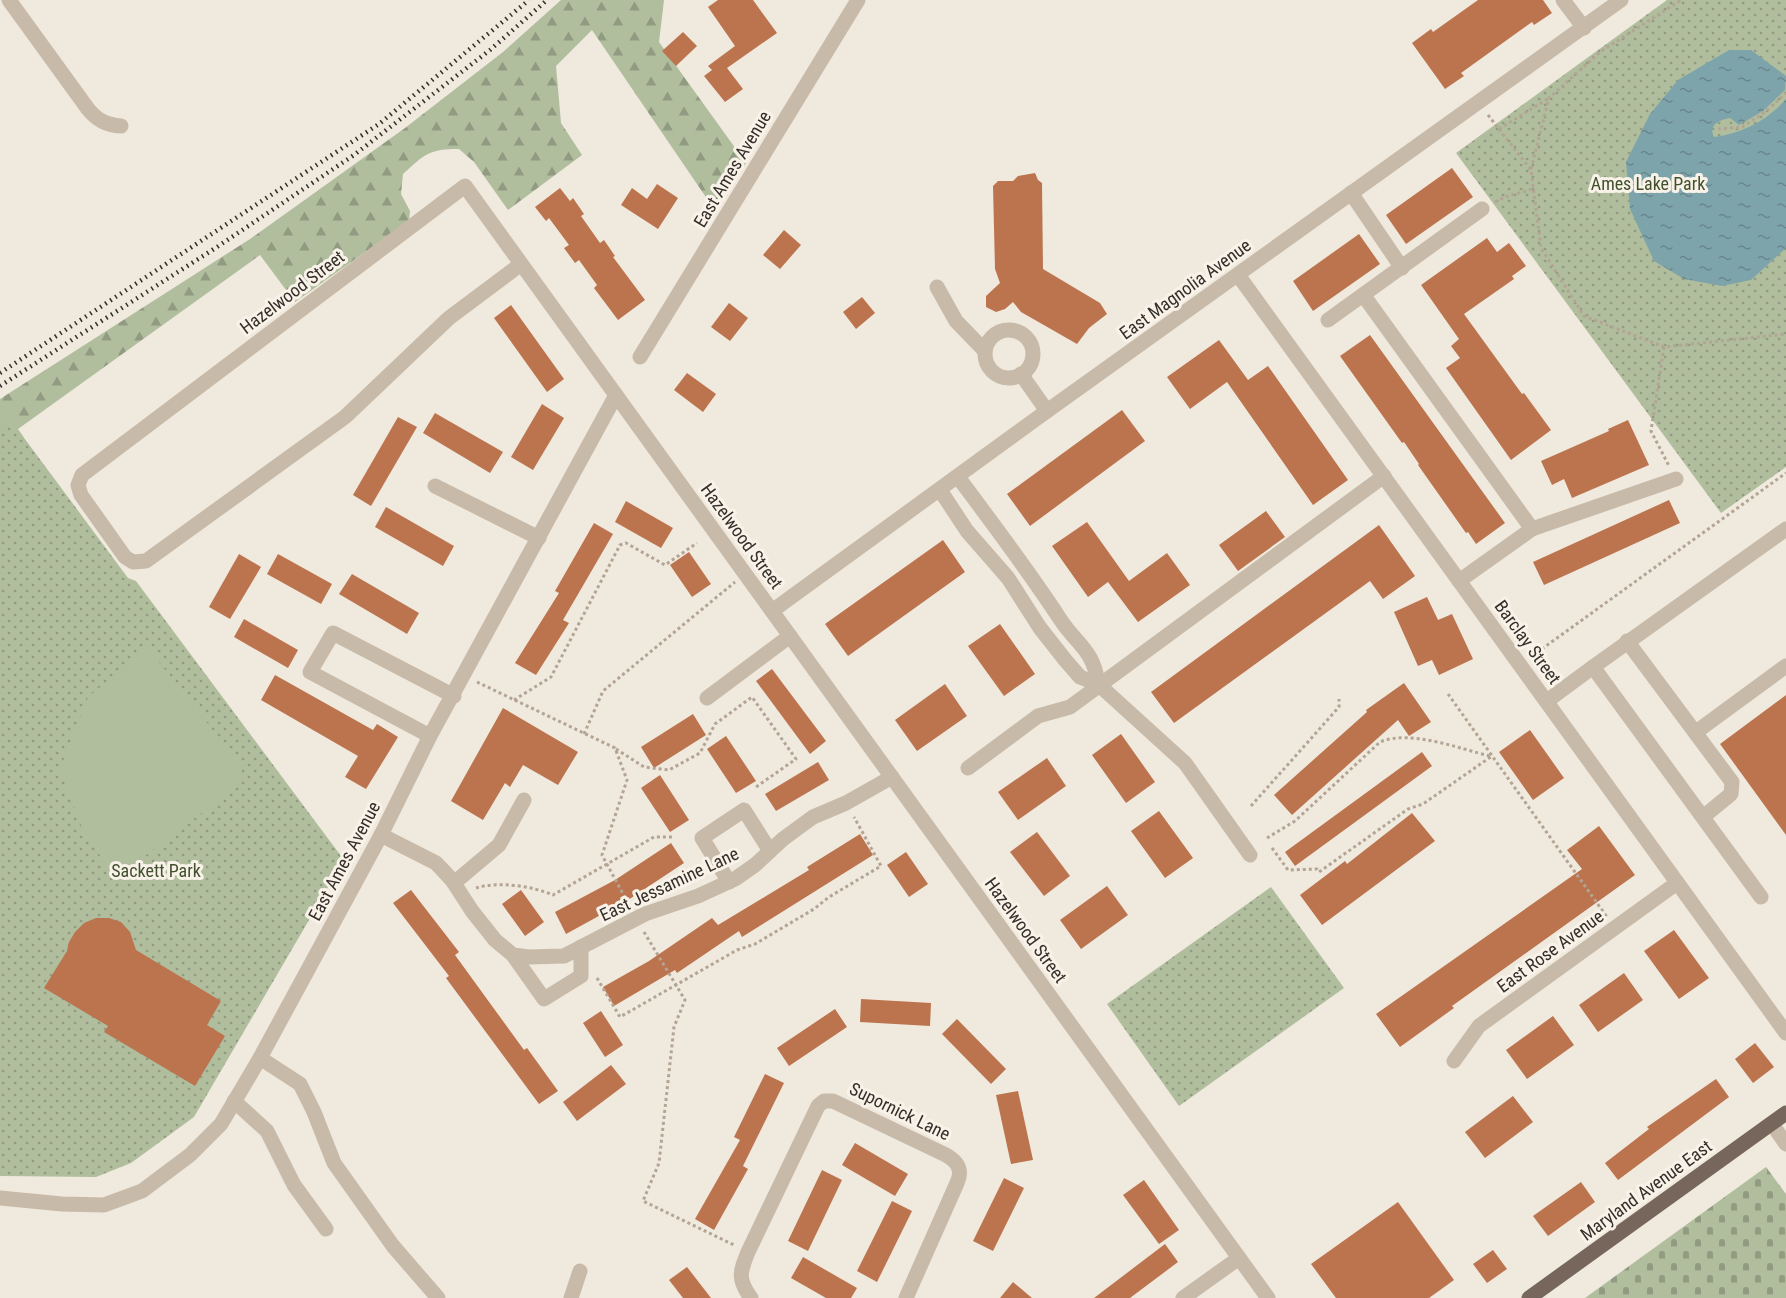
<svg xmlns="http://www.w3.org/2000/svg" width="1786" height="1298" font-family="'Roboto Condensed',sans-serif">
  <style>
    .forest { fill: url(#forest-firs) }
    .cemetery { fill: url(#cemetery-stones) }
    .park { fill: url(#park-dots) }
    .pitch { fill: #b0be9e }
    .water { fill: url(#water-ripples) }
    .building { fill: #bc744f }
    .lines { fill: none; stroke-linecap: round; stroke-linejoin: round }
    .path { stroke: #b3a494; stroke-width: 3; stroke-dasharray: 3 3; stroke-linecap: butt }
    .minor { stroke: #c7baa9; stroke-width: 15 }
    .major { stroke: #76665b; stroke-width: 15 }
    .rail { stroke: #352e29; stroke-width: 4.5; stroke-dasharray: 1.5 4.5; stroke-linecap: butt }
    .labels { text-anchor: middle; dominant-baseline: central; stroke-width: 6; stroke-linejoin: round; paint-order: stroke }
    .street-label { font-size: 18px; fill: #352e29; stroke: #f8f2e9 }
    .park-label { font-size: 18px; fill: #41512e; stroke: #f8f2e9 }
  </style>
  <defs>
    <pattern id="forest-firs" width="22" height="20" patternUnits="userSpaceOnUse" patternTransform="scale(1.5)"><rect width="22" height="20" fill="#b0be9e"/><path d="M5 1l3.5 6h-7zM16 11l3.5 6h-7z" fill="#909b81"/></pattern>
    <pattern id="cemetery-stones" width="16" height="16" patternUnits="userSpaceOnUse" patternTransform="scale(1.5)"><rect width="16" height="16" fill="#b0be9e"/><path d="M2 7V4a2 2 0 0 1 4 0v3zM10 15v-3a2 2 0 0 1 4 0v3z" fill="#909b81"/></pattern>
    <pattern id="park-dots" width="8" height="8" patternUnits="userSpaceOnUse" patternTransform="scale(1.5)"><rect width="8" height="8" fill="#b0be9e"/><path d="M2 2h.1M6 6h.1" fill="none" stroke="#909b81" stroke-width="1.8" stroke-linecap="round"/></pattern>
    <pattern id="water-ripples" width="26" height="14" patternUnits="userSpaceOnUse" patternTransform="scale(1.5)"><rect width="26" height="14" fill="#7ea4ab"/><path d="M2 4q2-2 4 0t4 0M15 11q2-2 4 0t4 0" fill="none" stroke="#68868b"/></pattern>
  </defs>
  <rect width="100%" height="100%" fill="#f0e9dd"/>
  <path class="forest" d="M561 0H664L659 42 746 163 714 209 592 30 556 66 561 123 582 155 508 210 474 162 459 149C429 149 425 154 403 174L401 194 410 211 409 221 295 302 260 255 18 429 24 438 0 460V399L250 239 405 128 503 52Z"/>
  <polygon class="cemetery" points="1766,1167 1786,1194 1786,1298 1585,1298"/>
  <g class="park">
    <polygon points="1667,0 1786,0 1786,467 1721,513 1456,153"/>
    <polygon points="10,419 128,578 136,581 344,860 194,1117 131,1163 96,1177 0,1176 0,427"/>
    <polygon points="1271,887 1344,988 1179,1106 1107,1004"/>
  </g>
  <polygon class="pitch" points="148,648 242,767 240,784 116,878 84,833 60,769 88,697"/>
  <path class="water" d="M1729 50H1751L1786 76 1785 90 1763 111 1739 125 1730 118C1719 120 1708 125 1714 137 1742 133 1767 121 1786 99V248L1751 280 1722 286 1684 279 1654 261 1630 209 1626 162 1650 114 1678 80Z"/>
  <g class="building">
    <polygon points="718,0 753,0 777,33 727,68 743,89 725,102 704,76 712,70 708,66 735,46 708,7"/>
    <polygon points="1478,0 1543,0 1552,13 1534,25 1532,22 1461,73 1464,76 1445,89 1412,43 1431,29 1433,32"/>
    <polygon points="683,32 697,46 676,66 662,51"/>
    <polygon points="1452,168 1473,197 1406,244 1386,215"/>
    <polygon points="1035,173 1038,180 1042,183 1043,269 1100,303 1107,314 1089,328 1077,344 1021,312 1013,302 1005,309 996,312 986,307 986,296 1000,283 995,269 993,186 998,181 1013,181 1018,176"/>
    <polygon points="657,184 678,198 658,229 621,205 632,188 647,199"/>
    <polygon points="560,188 570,201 573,198 584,214 581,216 600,243 604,240 615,256 613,257 645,300 618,320 594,288 597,285 579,260 575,263 564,248 569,245 549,218 546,221 535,207"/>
    <polygon points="784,230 801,245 780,269 763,255"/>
    <polygon points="1359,234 1380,264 1313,311 1293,281"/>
    <polygon points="1487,238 1497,252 1509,243 1526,266 1512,276 1514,279 1464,314 1522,394 1524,393 1551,430 1511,460 1446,368 1460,358 1451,346 1459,339 1421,285"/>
    <polygon points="862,297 875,313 856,329 843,312"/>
    <polygon points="729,303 748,318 730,341 711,327"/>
    <polygon points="511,305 564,379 547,392 494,318"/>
    <polygon points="1370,335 1505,523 1476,544 1468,532 1466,533 1418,465 1419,464 1404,442 1402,443 1340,356"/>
    <polygon points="1219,340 1248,380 1268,366 1348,480 1313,505 1227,382 1190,409 1167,377"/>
    <polygon points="687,373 716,394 703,412 674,390"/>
    <polygon points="542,404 564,418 533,470 511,457"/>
    <polygon points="1122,410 1145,441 1030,526 1007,494"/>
    <polygon points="435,413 503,452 490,473 423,433"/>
    <polygon points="398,417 417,427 371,506 353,495"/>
    <polygon points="1628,420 1649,465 1572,498 1564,479 1552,485 1541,461 1609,431 1608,429"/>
    <polygon points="1669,500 1680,523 1544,585 1533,562"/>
    <polygon points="626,501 673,528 661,548 615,522"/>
    <polygon points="386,507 454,546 443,566 375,527"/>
    <polygon points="1266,511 1285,537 1238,571 1219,545"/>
    <polygon points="1087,522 1129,581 1167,553 1190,585 1138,622 1108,582 1088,597 1052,546"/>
    <polygon points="594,523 613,534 563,620 569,623 536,675 515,663 559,593 555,591"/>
    <polygon points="1379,525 1415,576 1383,599 1370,581 1174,723 1151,692"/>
    <polygon points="943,540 965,572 848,656 825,624"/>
    <polygon points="689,552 711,584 692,597 670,565"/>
    <polygon points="239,554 261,567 230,619 209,607"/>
    <polygon points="278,554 332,584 321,604 267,574"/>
    <polygon points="352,574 419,613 407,634 339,594"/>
    <polygon points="1427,597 1438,620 1452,614 1473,659 1439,675 1432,660 1418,666 1394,612"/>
    <polygon points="244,619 298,650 288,668 234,637"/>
    <polygon points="1000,624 1035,674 1004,696 968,646"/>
    <polygon points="772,669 826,741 810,754 756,681"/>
    <polygon points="275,675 373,730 377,724 398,737 366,789 345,777 358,756 261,700"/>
    <polygon points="1404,683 1431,722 1409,736 1398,720 1292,815 1274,795 1367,712 1366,710"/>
    <polygon points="945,684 967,716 917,751 895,720"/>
    <polygon points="1786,695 1786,835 1720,744"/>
    <polygon points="503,708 578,752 558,785 523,765 510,787 505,783 483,820 451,801"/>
    <polygon points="693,714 706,735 654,768 641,747"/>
    <polygon points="1530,730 1564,778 1533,800 1499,752"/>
    <polygon points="1121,734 1155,782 1126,803 1092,755"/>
    <polygon points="726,736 756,781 736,793 707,749"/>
    <polygon points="1422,752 1432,766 1295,866 1285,852"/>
    <polygon points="1047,758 1066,786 1018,820 998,792"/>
    <polygon points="818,762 829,780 776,811 765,794"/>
    <polygon points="660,775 689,820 670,832 641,788"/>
    <polygon points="1159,811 1193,858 1165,878 1131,831"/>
    <polygon points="1412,813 1435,841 1322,925 1300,895 1345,861 1347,864"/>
    <polygon points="1599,826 1635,875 1452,1006 1454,1008 1400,1047 1376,1014 1582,869 1567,850"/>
    <polygon points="1037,832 1070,876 1044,896 1010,852"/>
    <polygon points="860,834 873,855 742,937 739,931 677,973 675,970 614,1006 603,987 649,961 712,918 718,925 809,870 807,867"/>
    <polygon points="671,843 684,863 628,900 566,934 555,912 615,880"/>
    <polygon points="906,852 928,884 909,897 887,865"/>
    <polygon points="1107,886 1128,915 1081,949 1060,920"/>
    <polygon points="411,890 459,952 455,955 524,1050 527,1048 558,1091 539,1104 446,978 449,976 393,903"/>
    <polygon points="521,890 544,922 525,936 502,904"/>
    <polygon points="96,918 109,918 121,922 130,932 136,950 221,1001 207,1025 225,1036 195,1086 104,1032 108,1026 44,988 67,951 69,942 75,932 84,923"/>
    <polygon points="1674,930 1709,978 1679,999 1644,951"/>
    <polygon points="1624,973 1643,1000 1598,1032 1579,1005"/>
    <polygon points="861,999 931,1003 930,1026 860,1022"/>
    <polygon points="835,1009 847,1027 789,1066 777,1048"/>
    <polygon points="601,1011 623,1045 605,1057 583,1023"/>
    <polygon points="1553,1016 1574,1045 1527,1079 1506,1050"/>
    <polygon points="957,1019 1006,1069 991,1084 942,1034"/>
    <polygon points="1755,1043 1774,1067 1753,1083 1735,1059"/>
    <polygon points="611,1065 626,1084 577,1121 563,1102"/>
    <polygon points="765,1074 784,1083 743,1166 748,1169 714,1230 695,1219 740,1140 734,1137"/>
    <polygon points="1716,1079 1729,1097 1618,1180 1605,1163 1649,1129 1647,1127"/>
    <polygon points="1018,1091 1033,1160 1011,1164 996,1095"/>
    <polygon points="1513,1096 1533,1122 1485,1158 1465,1132"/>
    <polygon points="855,1143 908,1174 895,1196 842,1165"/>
    <polygon points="822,1170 842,1180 808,1251 788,1241"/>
    <polygon points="1004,1178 1024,1188 993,1251 973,1241"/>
    <polygon points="1144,1180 1179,1230 1159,1244 1123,1195"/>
    <polygon points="1581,1182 1595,1202 1548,1236 1533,1216"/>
    <polygon points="892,1201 912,1211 877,1282 857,1271"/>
    <polygon points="1398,1202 1454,1280 1429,1298 1336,1298 1311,1264"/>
    <polygon points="1165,1244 1178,1262 1130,1298 1094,1298"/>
    <polygon points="1493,1250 1507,1269 1487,1283 1473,1264"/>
    <polygon points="803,1257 857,1288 851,1298 826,1298 791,1278"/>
    <polygon points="687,1267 711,1298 683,1298 669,1280"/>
    <polygon points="1013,1282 1032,1298 1000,1298"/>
  </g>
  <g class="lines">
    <g class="path">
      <polyline points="1488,115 1531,170 1541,248 1584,316 1664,347 1786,334"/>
      <polyline points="1499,129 1549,98"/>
      <polyline points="1718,129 1742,127 1765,112 1786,93"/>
      <polyline points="1531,169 1549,98 1600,52 1681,0"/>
      <polyline points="1495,202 1505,197 1533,189"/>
      <polyline points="1664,347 1651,431 1669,466"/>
      <polyline points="1532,656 1786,473"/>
      <polyline points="477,682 615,748 627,780 602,855 629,905"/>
      <polyline points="1448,694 1607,917"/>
      <polyline points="514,700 551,677 620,545 626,543 665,565 697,543"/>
      <polyline points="584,734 603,691 735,582"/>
      <polyline points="616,749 644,767 669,770 700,753 715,724 752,697 796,759 756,787"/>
      <polyline points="1251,806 1339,707 1339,699"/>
      <path d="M1267 838 1295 821 1380 742C1410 729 1460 749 1490 756"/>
      <polyline points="1272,848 1288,870 1317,869 1319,872 1408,809 1423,804 1492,756"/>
      <path d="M476 888C497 881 533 886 553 895L654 837H673"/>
      <polyline points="644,932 685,1000 674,1027 659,1163 643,1201 736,1246"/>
      <polyline points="597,978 620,1017 737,950 755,944 814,909 829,897 881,866 854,817"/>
    </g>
    <g class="minor">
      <path d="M9 0 88 109C97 120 106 125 121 126"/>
      <polyline points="1563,0 1584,28"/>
      <polyline points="1351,193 1402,268"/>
      <polyline points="521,264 449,318 345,417 146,561 133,562 125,557 81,495 78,485 82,475 465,186 1268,1298"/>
      <polyline points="1238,275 1786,1033"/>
      <polyline points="937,287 956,321 985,351"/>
      <polyline points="1364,296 1532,529"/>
      <polyline points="1328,320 1482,209"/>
      <circle cx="1009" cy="354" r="24"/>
      <polyline points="640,357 858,0"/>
      <polyline points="1021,374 1047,411"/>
      <path d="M958 477C993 524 1028 570 1060 619 1077 645 1094 650 1098 684"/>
      <polyline points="435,486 539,538"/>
      <polyline points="940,490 967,531 1008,578 1040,628 1066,661 1080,677 1098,684 1185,763 1250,855"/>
      <polyline points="1459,581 1532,529 1676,479"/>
      <polyline points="772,611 1047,411 1621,0"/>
      <polyline points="1627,641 1732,782 1731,794 1703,817"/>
      <polyline points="707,698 790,636"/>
      <polyline points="1547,701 1593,667"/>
      <polyline points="1696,732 1786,666"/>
      <polyline points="430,736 310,672 333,633 454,696"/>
      <polyline points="968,768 1038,716 1070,707 1384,476"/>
      <polyline points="381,835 436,863 452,880 472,911 495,940 513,955 529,957 564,956 645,914 698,896 735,879 755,865 783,839 813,817 846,803 892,777"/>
      <polyline points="729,882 702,838 744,810 770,851"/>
      <polyline points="454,883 499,845 524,800"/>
      <polyline points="1761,897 1593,667 1786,529"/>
      <polyline points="513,955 544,999 581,976 581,947"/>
      <polyline points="260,1058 300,1084 314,1112 334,1163 393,1246 438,1298"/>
      <polyline points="1454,1061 1479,1026 1677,883"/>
      <polyline points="234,1101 267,1131 294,1185 326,1229"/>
      <polyline points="1772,1124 1786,1144"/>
      <polyline points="0,1198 62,1204 104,1205 142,1191 190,1155 221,1124 260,1058 381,835 430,736 616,395"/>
      <polyline points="571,1298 580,1271"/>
      <path d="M751 1298C737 1279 740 1272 748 1252L818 1106 824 1101H833L946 1155C958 1162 963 1170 957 1183L906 1298"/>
      <polyline points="1183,1298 1239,1258"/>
    </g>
    <polyline class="major" points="1529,1298 1786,1113"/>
    <g class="rail">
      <polyline points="0,373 379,124 529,0"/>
      <polyline points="0,386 217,247 354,155 490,50 547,0"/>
    </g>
  </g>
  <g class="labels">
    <g class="street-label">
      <text transform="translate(732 169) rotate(-59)">East Ames Avenue</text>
      <text transform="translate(1185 289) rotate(-36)">East Magnolia Avenue</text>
      <text transform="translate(292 292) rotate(-37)">Hazelwood Street</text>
      <text transform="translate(742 536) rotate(54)">Hazelwood Street</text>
      <text transform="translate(1528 642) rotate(54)">Barclay Street</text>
      <text transform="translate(344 861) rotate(-62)">East Ames Avenue</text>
      <text transform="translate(669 884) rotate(-25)">East Jessamine Lane</text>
      <text transform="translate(1026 930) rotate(54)">Hazelwood Street</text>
      <text transform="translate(1550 951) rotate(-36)">East Rose Avenue</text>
      <text transform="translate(900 1111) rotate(26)">Supornick Lane</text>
      <text transform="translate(1646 1190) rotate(-36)">Maryland Avenue East</text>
    </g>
    <g class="park-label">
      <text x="1648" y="183">Ames Lake Park</text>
      <text x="156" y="870">Sackett Park</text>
    </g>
  </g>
</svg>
